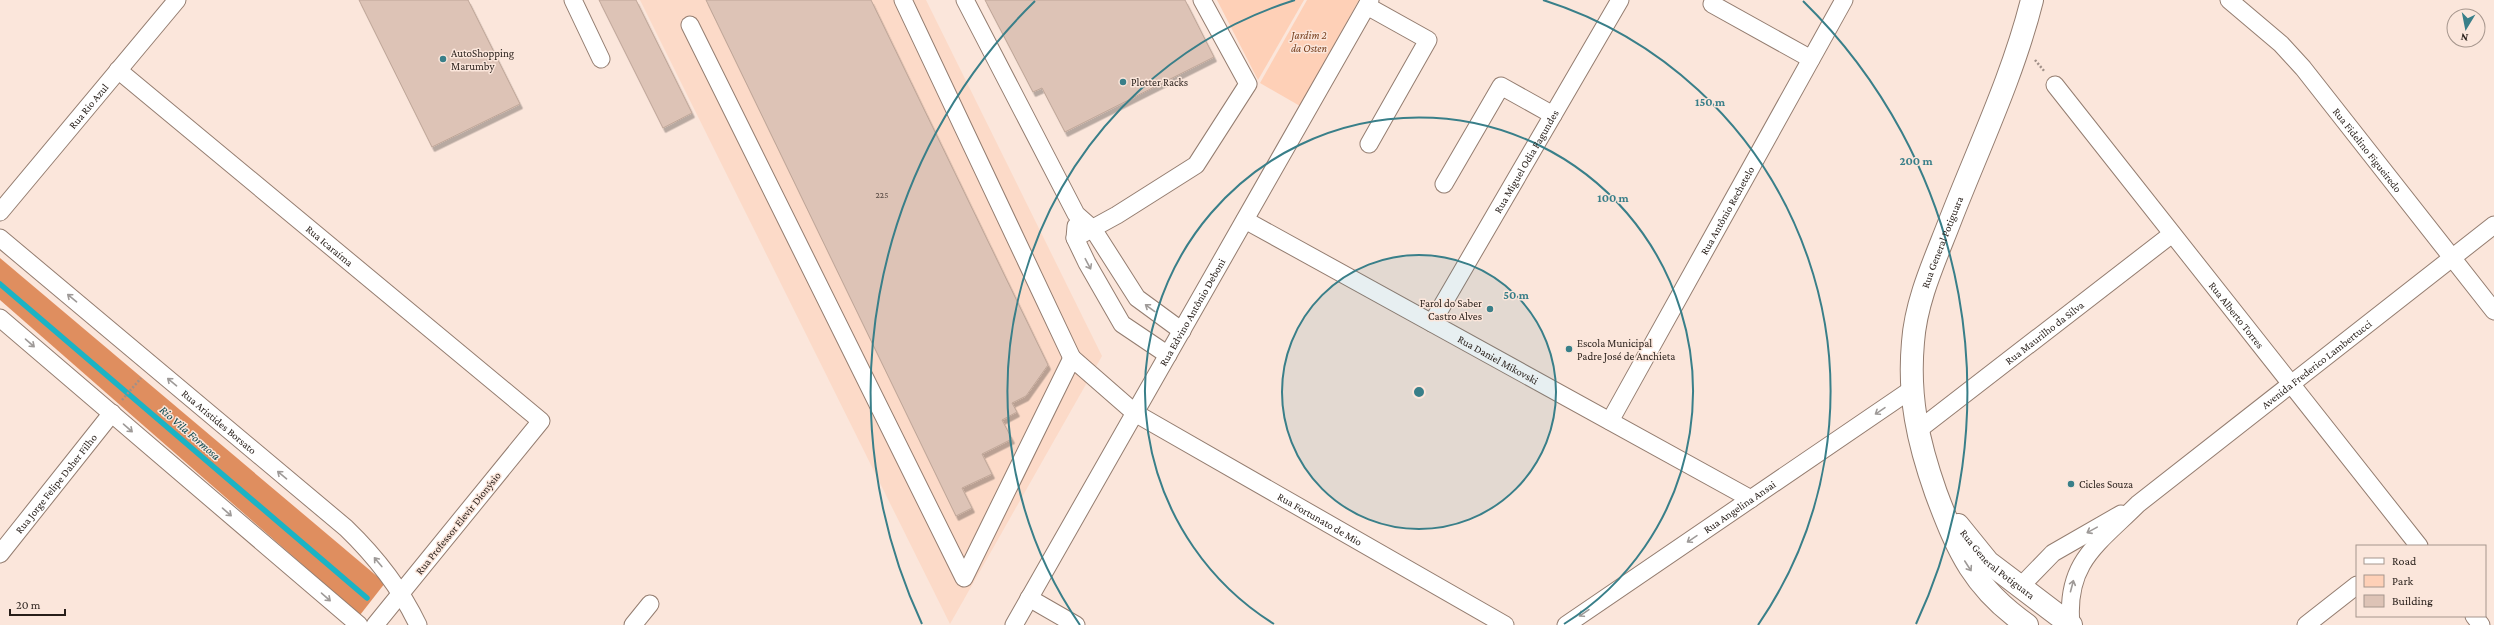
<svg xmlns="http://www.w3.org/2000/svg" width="2494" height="625" font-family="'Crimson Pro',serif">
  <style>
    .built { fill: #fcdac8 }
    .green { fill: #fed0b7 }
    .forest { fill: #df8e5f }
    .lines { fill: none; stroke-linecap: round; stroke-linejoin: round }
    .stream { stroke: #1bb3c5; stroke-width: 5.5 }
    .building { fill: #ddc3b6; stroke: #bfa698; filter: url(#shadow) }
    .minor-casing { stroke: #947d70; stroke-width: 19 }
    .major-casing { stroke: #947d70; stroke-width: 24 }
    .path { stroke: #a09088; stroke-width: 2.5; stroke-dasharray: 2 2; stroke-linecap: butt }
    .minor { stroke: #fff; stroke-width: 17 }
    .major { stroke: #fff; stroke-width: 22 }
    .oneway { stroke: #9e9a98 }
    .ring { fill: none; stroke: #397f89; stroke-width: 2 }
    .poi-dot { fill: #397f89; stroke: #fbe6db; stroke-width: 1.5 }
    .labels { text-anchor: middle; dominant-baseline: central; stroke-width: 3; stroke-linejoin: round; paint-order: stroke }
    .number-label { font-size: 9px; fill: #544740 }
    .park-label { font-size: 11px; font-style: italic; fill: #784120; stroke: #fbe6db }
    .poi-label { font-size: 11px; fill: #271e19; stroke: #fbe6db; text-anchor: start }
    .street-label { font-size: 11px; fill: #271e19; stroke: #fbe6db }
    .water-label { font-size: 12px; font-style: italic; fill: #09474e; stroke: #fbe6db }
    .centre { fill: #397f89; stroke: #fbe6db; stroke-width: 2 }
    .ring-label { font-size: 12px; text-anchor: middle; font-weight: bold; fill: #397f89; stroke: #fbe6db; stroke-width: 3; stroke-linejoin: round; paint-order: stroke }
  </style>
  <defs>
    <filter id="shadow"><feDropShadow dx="2.5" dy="4.5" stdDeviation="0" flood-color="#0004"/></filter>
  </defs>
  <rect width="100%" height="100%" fill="#fbe6db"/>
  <polygon class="built" points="640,0 926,0 1102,356 950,624"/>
  <g class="green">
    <polygon points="1217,0 1304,0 1258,80"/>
    <polygon points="1307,0 1359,0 1300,106 1260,83"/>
  </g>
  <polygon class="forest" points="0,258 385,583 360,615 0,300"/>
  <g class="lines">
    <polyline class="stream" points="0,284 367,598"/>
  </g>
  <g class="building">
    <polygon points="359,0 468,0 520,104 432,147"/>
    <polygon points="599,0 636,0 692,113 663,128"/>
    <polygon points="706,0 871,0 1048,365 1026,396 1012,403 1017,412 1002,420 1012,439 982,454 992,474 962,488 972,508 956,516"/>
    <polygon points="985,0 1185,0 1214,57 1065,132 1042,88 1033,92"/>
  </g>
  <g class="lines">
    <defs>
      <g id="minor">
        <polyline points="573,0 601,59"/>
        <polyline points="903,0 1072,358"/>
        <polyline points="965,0 1076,214 1093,229 1137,298 1182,331"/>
        <path id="s1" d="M2229 0 2281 44 2303 68 2494 311"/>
        <polyline points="1712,4 1811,59"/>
        <polyline points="1367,6 1428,40 1369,144"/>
        <path id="s2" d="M690 25 964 578 1072 358 1135 413 1505 625"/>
        <path id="s3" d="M118 70 541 421 375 625"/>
        <path id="s4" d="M2055 85 2419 546"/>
        <polyline points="1444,184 1501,86 1553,115"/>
        <path id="s5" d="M0 212 177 0"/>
        <path id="s6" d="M1245 220 1751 499"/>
        <polyline points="1076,226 1075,238 1087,263 1122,324 1168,355"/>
        <path id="s7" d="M0 238 346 528C376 557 400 587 418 625"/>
        <polyline points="1075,238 1117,215 1196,165 1248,84 1202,0"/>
        <polyline points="0,318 359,625"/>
        <path id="s8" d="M1432 323 1620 0"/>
        <path id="s9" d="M1610 421 1844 0"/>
        <path id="s10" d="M1917 431 2172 234"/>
        <path id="s11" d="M0 554 112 413"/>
        <polyline points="2020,587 2053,553 2121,514"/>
        <polyline points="1029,598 1076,625"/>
        <polyline points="2474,616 2481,625"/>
        <polyline points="633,625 650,604"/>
        <path id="s12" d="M1014 625 1370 0"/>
        <path id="s13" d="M1566 625 1912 389"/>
        <path id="s14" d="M2071 625C2065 562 2098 544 2138 504L2494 225"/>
        <polyline points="2306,625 2357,585"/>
      </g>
      <g id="major">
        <path id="s15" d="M1958 525 1988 562 2071 625"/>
        <path id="s16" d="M2027 625C1974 588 1958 552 1936 493 1918 442 1908 397 1913 342 1916 300 1935 260 1950 221 1978 149 2013 76 2032 0"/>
      </g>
    </defs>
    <use href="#minor" class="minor-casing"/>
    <use href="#major" class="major-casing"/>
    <g class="path">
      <polyline points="2035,60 2045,72"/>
      <polyline points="122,400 141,378"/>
    </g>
    <use href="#minor" class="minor"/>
    <use href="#major" class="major"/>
  </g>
  <defs><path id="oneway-shaft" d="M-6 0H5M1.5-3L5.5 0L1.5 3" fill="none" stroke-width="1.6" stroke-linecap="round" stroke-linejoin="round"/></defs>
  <g class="oneway">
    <use href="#oneway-shaft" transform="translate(1088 264) rotate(62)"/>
    <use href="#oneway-shaft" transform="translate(72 298) rotate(-140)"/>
    <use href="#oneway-shaft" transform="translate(1150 308) rotate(-144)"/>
    <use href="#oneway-shaft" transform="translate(30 343) rotate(41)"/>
    <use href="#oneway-shaft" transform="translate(172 382) rotate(-140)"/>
    <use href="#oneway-shaft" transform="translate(1880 411) rotate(146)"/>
    <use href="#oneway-shaft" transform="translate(128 428) rotate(41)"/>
    <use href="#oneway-shaft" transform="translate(282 475) rotate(-140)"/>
    <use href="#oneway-shaft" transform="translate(227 512) rotate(41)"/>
    <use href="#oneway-shaft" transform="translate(2092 530) rotate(151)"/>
    <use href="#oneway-shaft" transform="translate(1692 539) rotate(146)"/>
    <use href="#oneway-shaft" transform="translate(378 562) rotate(-130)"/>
    <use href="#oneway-shaft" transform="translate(1968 566) rotate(57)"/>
    <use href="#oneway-shaft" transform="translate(2072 586) rotate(-75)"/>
    <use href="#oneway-shaft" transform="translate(326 597) rotate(41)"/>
    <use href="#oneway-shaft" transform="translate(1584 613) rotate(146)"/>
  </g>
  <circle cx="1419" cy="392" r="137" fill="#397f89" fill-opacity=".12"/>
  <g class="ring">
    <circle cx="1419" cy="392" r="137"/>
    <path d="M1274 624A274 274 0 1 1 1564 624"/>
    <path d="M1080 625A411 411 0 0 1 1295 0M1543 0A411 411 0 0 1 1758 625"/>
    <path d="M922 624A548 548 0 0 1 1035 1M1803 1A548 548 0 0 1 1916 624"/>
  </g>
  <g class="poi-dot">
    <circle cx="443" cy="59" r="4"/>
    <circle cx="1123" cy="82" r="4"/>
    <circle cx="1490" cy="309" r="4"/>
    <circle cx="1569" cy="349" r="4"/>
    <circle cx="2071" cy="484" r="4"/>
  </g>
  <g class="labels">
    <g class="number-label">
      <text x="882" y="195">225</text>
    </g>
    <g class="park-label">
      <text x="1309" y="35">Jardim 2<tspan x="1309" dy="13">da Osten</tspan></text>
    </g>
    <g class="poi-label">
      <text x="451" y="53">AutoShopping<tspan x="451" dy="13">Marumby</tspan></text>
      <text x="1131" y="82">Plotter Racks</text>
      <text x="1482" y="303" text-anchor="end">Farol do Saber<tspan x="1482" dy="13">Castro Alves</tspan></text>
      <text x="1577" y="343">Escola Municipal<tspan x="1577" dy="13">Padre José de Anchieta</tspan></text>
      <text x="2079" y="484">Cicles Souza</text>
    </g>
    <g class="street-label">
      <text stroke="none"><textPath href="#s5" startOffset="138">Rua Rio Azul</textPath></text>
      <text stroke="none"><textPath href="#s1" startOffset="205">Rua Fidelino Figueiredo</textPath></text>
      <text stroke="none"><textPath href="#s8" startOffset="187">Rua Miguel Odia Fagundes</textPath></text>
      <text stroke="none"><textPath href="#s9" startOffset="241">Rua Antônio Rechetelo</textPath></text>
      <text stroke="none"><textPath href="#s16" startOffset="422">Rua General Potiguara</textPath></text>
      <text stroke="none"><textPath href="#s3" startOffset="275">Rua Icaraíma</textPath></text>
      <text stroke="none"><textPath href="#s12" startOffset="360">Rua Edvino Antônio Deboni</textPath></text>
      <text stroke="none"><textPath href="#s4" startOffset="293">Rua Alberto Torres</textPath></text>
      <text stroke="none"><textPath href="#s10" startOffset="161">Rua Maurilho da Silva</textPath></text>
      <text stroke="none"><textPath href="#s6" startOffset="289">Rua Daniel Mikovski</textPath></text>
      <text stroke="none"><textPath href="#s14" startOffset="372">Avenida Frederico Lambertucci</textPath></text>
      <text stroke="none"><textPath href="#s7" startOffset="286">Rua Aristides Borsato</textPath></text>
      <text stroke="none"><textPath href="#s11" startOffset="90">Rua Jorge Felipe Daher Filho</textPath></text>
      <text stroke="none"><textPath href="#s13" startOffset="210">Rua Angelina Ansai</textPath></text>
      <text stroke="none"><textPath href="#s2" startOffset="1159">Rua Fortunato de Mio</textPath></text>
      <text transform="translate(458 523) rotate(-51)">Rua Professor Elevir Dionýsio</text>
      <text stroke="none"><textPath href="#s15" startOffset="56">Rua General Potiguara</textPath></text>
    </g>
    <g class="water-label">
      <text transform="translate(190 433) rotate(41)">Rio Vila Formosa</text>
    </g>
  </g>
  <circle cx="1419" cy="392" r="6" class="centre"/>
  <g class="ring-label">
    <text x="1710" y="106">150 m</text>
    <text x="1916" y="165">200 m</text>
    <text x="1613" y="202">100 m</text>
    <text x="1516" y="299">50 m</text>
  </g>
  <rect x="2356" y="545" width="130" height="72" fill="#fbe6db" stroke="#a6968d"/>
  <rect x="2364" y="558" width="20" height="6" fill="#ffffff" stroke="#a6968d"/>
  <text x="2392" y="565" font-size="12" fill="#271e19">Road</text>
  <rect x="2364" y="575" width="20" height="12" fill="#fed0b7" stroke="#a6968d"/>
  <text x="2392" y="585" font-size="12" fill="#271e19">Park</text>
  <rect x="2364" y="595" width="20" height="12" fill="#ddc3b6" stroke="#a6968d"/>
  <text x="2392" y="605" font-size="12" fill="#271e19">Building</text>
  <g transform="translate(2466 28) rotate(190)"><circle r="19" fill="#fbe6db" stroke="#a6968d"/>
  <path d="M0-3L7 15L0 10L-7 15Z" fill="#397f89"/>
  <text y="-6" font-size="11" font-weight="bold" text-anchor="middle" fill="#271e19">N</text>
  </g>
  <path d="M10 609v6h55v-6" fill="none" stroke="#271e19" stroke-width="2"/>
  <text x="16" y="609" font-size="12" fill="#271e19" stroke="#fbe6db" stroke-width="3" paint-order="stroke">20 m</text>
</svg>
